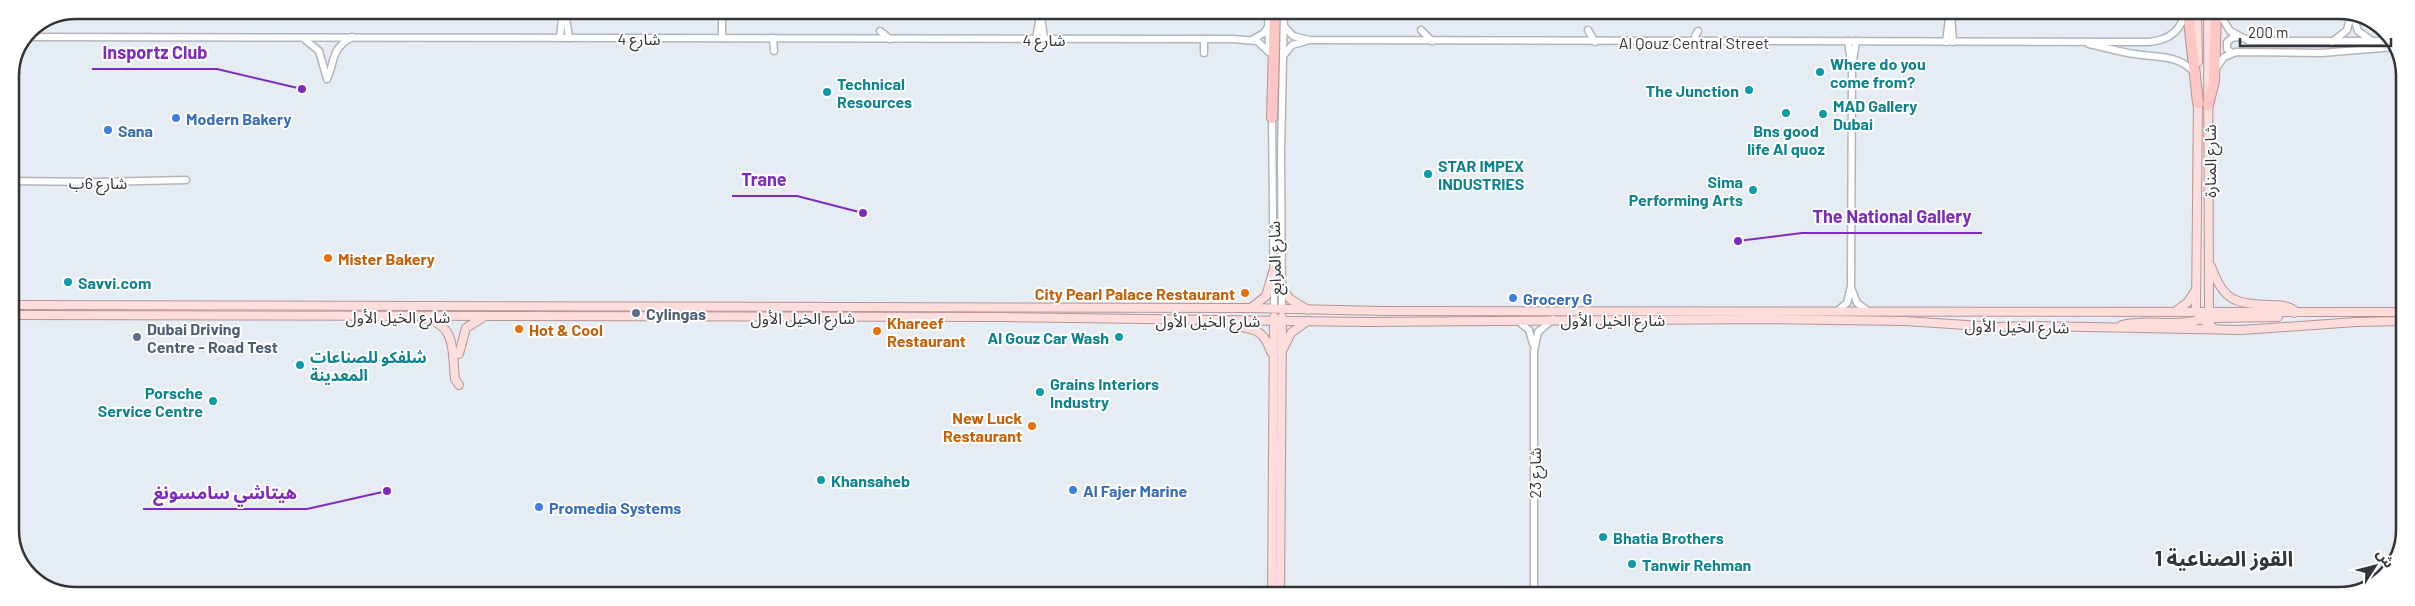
<svg xmlns="http://www.w3.org/2000/svg" width="2415" height="606" font-family="Barlow,'Noto Sans Arabic',sans-serif">
  <style>
    .lines { fill: none; stroke-linecap: round; stroke-linejoin: round }
    .minor-casing { stroke: #b1b6bd; stroke-width: 9 }
    .major-casing { stroke: #b69494; stroke-width: 10 }
    .highway-casing { stroke: #b69494; stroke-width: 12 }
    .minor { stroke: #fff; stroke-width: 6 }
    .major { stroke: #fedddd; stroke-width: 8 }
    .highway { stroke: #fdc7c6; stroke-width: 10 }
    .culture-dot { fill: #0f9aa8; stroke: #fff; stroke-width: 2 }
    .shop-dot { fill: #3f7fe0; stroke: #fff; stroke-width: 2 }
    .food-dot { fill: #e8710a; stroke: #fff; stroke-width: 2 }
    .service-dot { fill: #5c6f8a; stroke: #fff; stroke-width: 2 }
    .labels { text-anchor: middle; dominant-baseline: central; stroke-width: 4; stroke-linejoin: round; paint-order: stroke }
    .street-label { font-size: 16px; fill: #323437; stroke: #fff }
    .culture-label { font-size: 16px; font-weight: bold; fill: #0d838f; stroke: #fff; text-anchor: start }
    .shop-label { font-size: 16px; font-weight: bold; fill: #366cbe; stroke: #fff; text-anchor: start }
    .food-label { font-size: 16px; font-weight: bold; fill: #c56008; stroke: #fff; text-anchor: start }
    .service-label { font-size: 16px; font-weight: bold; fill: #4e5e75; stroke: #fff; text-anchor: start }
    .district-label { font-size: 21px; font-weight: bold; fill: #31363b; stroke: #fff }
    .rim { fill: none; stroke: #323437; stroke-width: 2.5 }
    .leader { fill: none; stroke: #7b2cbf; stroke-width: 2 }
    .callout-dot { fill: #7b2cbf; stroke: #fff; stroke-width: 2 }
    .callout-label { font-size: 18px; text-anchor: middle; font-weight: bold; fill: #7b2cbf; stroke: #fff; stroke-width: 4; stroke-linejoin: round; paint-order: stroke }
  </style>
  <rect width="100%" height="100%" fill="#e6ecf3"/>
  <g class="lines">
    <defs>
      <g id="minor">
        <polyline points="565,10 569,38"/>
        <polyline points="722,10 722,38"/>
        <polyline points="1268,11 1269,52"/>
        <polyline points="2218,11 2230,31 2249,41 2393,41"/>
        <polyline points="2353,15 2358,31 2372,41"/>
        <polyline points="1041,16 1044,39"/>
        <polyline points="1951,16 1953,42"/>
        <path d="M1284 26 1293 36 1309 40 2149 42C2169 40 2182 31 2185 11"/>
        <polyline points="1421,30 1432,41"/>
        <polyline points="1588,30 1595,42"/>
        <polyline points="880,31 890,39"/>
        <polyline points="26,37 1232,39 1257,41 1269,52"/>
        <polyline points="303,38 319,51 327,79"/>
        <polyline points="560,38 563,10"/>
        <polyline points="773,38 774,51"/>
        <polyline points="1036,39 1041,11"/>
        <polyline points="1252,40 1264,33 1268,27"/>
        <polyline points="1697,41 1695,36 1698,31"/>
        <polyline points="1946,42 1950,11"/>
        <polyline points="2332,42 2347,30 2352,11"/>
        <path d="M2089 44C2104 47 2119 52 2135 54 2157 58 2176 54 2193 71"/>
        <polyline points="1204,53 1204,39"/>
        <polyline points="2232,53 2227,49 2227,42 2232,38 2239,37"/>
        <polyline points="1284,55 1292,45 1306,41"/>
        <polyline points="2217,67 2224,57 2236,52 2321,53 2395,47"/>
        <polyline points="1852,68 1856,41"/>
        <path d="M327 79C336 59 330 50 352 37"/>
        <polyline points="1272,114 1274,309"/>
        <polyline points="10,181 97,182 186,180"/>
        <polyline points="1852,290 1857,303 1868,311"/>
        <polyline points="1282,310 1281,153 1284,11"/>
        <polyline points="1837,311 1847,303 1851,286 1852,69 1848,41"/>
        <polyline points="1518,321 1529,330 1533,344"/>
        <polyline points="1534,596 1534,351 1538,332 1553,319"/>
      </g>
      <g id="major">
        <polyline points="2197,11 2198,62"/>
        <polyline points="2208,11 2209,312"/>
        <polyline points="2198,98 2196,311 2201,319 2214,328"/>
        <path d="M2211 266C2223 301 2235 304 2271 305 2279 305 2286 305 2294 310V313"/>
        <polyline points="1282,288 1290,299 1308,310"/>
        <polyline points="10,305 1249,308 1383,311 2404,312"/>
        <polyline points="1251,308 1266,296 1274,269"/>
        <polyline points="2176,311 2188,302 2195,291"/>
        <polyline points="10,315 1005,317 1366,322 1769,319 1905,321 1997,327 2037,326 2242,330 2356,322 2404,321"/>
        <path d="M427 319C457 326 452 354 455 379L459 385"/>
        <path d="M1224 323C1247 331 1262 323 1271 352"/>
        <path d="M2122 325C2147 318 2184 329 2205 317"/>
        <polyline points="2208,325 2209,320 2214,318 2278,317"/>
        <polyline points="1283,349 1291,333 1307,321"/>
        <polyline points="459,354 466,328 482,318"/>
        <polyline points="1272,595 1274,317"/>
        <polyline points="1280,595 1282,317"/>
      </g>
      <g id="highway">
        <polyline points="2188,11 2198,103"/>
        <polyline points="2208,105 2214,81 2216,11"/>
        <polyline points="1272,118 1275,11"/>
      </g>
    </defs>
    <use href="#minor" class="minor-casing"/>
    <use href="#major" class="major-casing"/>
    <use href="#highway" class="highway-casing"/>
    <use href="#minor" class="minor"/>
    <use href="#major" class="major"/>
    <use href="#highway" class="highway"/>
  </g>
  <g class="culture-dot">
    <circle cx="1820" cy="72" r="5"/>
    <circle cx="1749" cy="90" r="5"/>
    <circle cx="827" cy="92" r="5"/>
    <circle cx="1786" cy="113" r="5"/>
    <circle cx="1823" cy="114" r="5"/>
    <circle cx="1428" cy="174" r="5"/>
    <circle cx="1753" cy="190" r="5"/>
    <circle cx="68" cy="282" r="5"/>
    <circle cx="1119" cy="337" r="5"/>
    <circle cx="300" cy="365" r="5"/>
    <circle cx="1040" cy="392" r="5"/>
    <circle cx="213" cy="401" r="5"/>
    <circle cx="821" cy="480" r="5"/>
    <circle cx="1603" cy="537" r="5"/>
    <circle cx="1632" cy="564" r="5"/>
  </g>
  <g class="shop-dot">
    <circle cx="176" cy="118" r="5"/>
    <circle cx="108" cy="130" r="5"/>
    <circle cx="1513" cy="298" r="5"/>
    <circle cx="1073" cy="490" r="5"/>
    <circle cx="539" cy="507" r="5"/>
  </g>
  <g class="food-dot">
    <circle cx="328" cy="258" r="5"/>
    <circle cx="1245" cy="293" r="5"/>
    <circle cx="519" cy="329" r="5"/>
    <circle cx="877" cy="331" r="5"/>
    <circle cx="1032" cy="426" r="5"/>
  </g>
  <g class="service-dot">
    <circle cx="636" cy="313" r="5"/>
    <circle cx="137" cy="337" r="5"/>
  </g>
  <g class="labels">
    <g class="street-label">
      <text x="639" y="38">شارع 4</text>
      <text x="1044" y="39">شارع 4</text>
      <text x="1694" y="42">Al Qouz Central Street</text>
      <text transform="translate(2209 161) rotate(-90)">شارع المنارة</text>
      <text x="98" y="182">شارع 6ب</text>
      <text transform="translate(1274 258) rotate(-91)">شارع المرابع</text>
      <text x="398" y="316">شارع الخيل الأول</text>
      <text x="803" y="317">شارع الخيل الأول</text>
      <text x="1613" y="319">شارع الخيل الأول</text>
      <text x="1208" y="320">شارع الخيل الأول</text>
      <text transform="translate(2017 326) rotate(1)">شارع الخيل الأول</text>
      <text transform="translate(1534 473) rotate(-90)">شارع 23</text>
    </g>
    <g class="culture-label">
      <text x="1830" y="63">Where do you<tspan x="1830" dy="18">come from?</tspan></text>
      <text x="837" y="83">Technical<tspan x="837" dy="18">Resources</tspan></text>
      <text x="1739" y="90" text-anchor="end">The Junction</text>
      <text x="1833" y="105">MAD Gallery<tspan x="1833" dy="18">Dubai</tspan></text>
      <text x="1786" y="130" text-anchor="middle">Bns good<tspan x="1786" dy="18">life Al quoz</tspan></text>
      <text x="1438" y="165">STAR IMPEX<tspan x="1438" dy="18">INDUSTRIES</tspan></text>
      <text x="1743" y="181" text-anchor="end">Sima<tspan x="1743" dy="18">Performing Arts</tspan></text>
      <text x="78" y="282">Savvi.com</text>
      <text x="1109" y="337" text-anchor="end">Al Gouz Car Wash</text>
      <text x="310" y="356">شلفكو للصناعات<tspan x="310" dy="18">المعدينة</tspan></text>
      <text x="1050" y="383">Grains Interiors<tspan x="1050" dy="18">Industry</tspan></text>
      <text x="203" y="392" text-anchor="end">Porsche<tspan x="203" dy="18">Service Centre</tspan></text>
      <text x="831" y="480">Khansaheb</text>
      <text x="1613" y="537">Bhatia Brothers</text>
      <text x="1642" y="564">Tanwir Rehman</text>
    </g>
    <g class="shop-label">
      <text x="186" y="118">Modern Bakery</text>
      <text x="118" y="130">Sana</text>
      <text x="1523" y="298">Grocery G</text>
      <text x="1083" y="490">Al Fajer Marine</text>
      <text x="549" y="507">Promedia Systems</text>
    </g>
    <g class="food-label">
      <text x="338" y="258">Mister Bakery</text>
      <text x="1235" y="293" text-anchor="end">City Pearl Palace Restaurant</text>
      <text x="887" y="322">Khareef<tspan x="887" dy="18">Restaurant</tspan></text>
      <text x="529" y="329">Hot &amp; Cool</text>
      <text x="1022" y="417" text-anchor="end">New Luck<tspan x="1022" dy="18">Restaurant</tspan></text>
    </g>
    <g class="service-label">
      <text x="646" y="313">Cylingas</text>
      <text x="147" y="328">Dubai Driving<tspan x="147" dy="18">Centre - Road Test</tspan></text>
    </g>
    <g class="district-label">
      <text x="2224" y="557">القوز الصناعية 1</text>
    </g>
  </g>
  <path d="M0 0H2415V606H0ZM76 19H2339A57 57 0 0 1 2396 76V530A57 57 0 0 1 2339 587H76A57 57 0 0 1 19 530V76A57 57 0 0 1 76 19Z" fill="#fff" fill-rule="evenodd"/>
  <path class="rim" d="M76 19H2339A57 57 0 0 1 2396 76V530A57 57 0 0 1 2339 587H76A57 57 0 0 1 19 530V76A57 57 0 0 1 76 19Z"/>
  <path class="leader" d="M302 89L217 69H92M863 213L797 196H732M1738 241L1802 233H1982M387 491L307 509H143"/>
  <g class="callout-dot">
    <circle cx="302" cy="89" r="5"/>
    <circle cx="863" cy="213" r="5"/>
    <circle cx="1738" cy="241" r="5"/>
    <circle cx="387" cy="491" r="5"/>
  </g>
  <g class="callout-label">
    <text x="155" y="59">Insportz Club</text>
    <text x="764" y="186">Trane</text>
    <text x="1892" y="223">The National Gallery</text>
    <text x="225" y="499">هيتاشي سامسونغ</text>
  </g>
  <g transform="translate(2375 566) rotate(54)" stroke="#ffffff" stroke-width="4" paint-order="stroke">
  <path d="M0-4L9 19L0 12L-9 19Z" fill="#323437"/>
  <text y="-8" font-size="14" font-weight="bold" text-anchor="middle" fill="#323437">ش</text>
  </g>
  <path d="M2240 38v8h151v-8" fill="none" stroke="#323437" stroke-width="2.5"/>
  <text x="2248" y="38" font-size="15" fill="#323437" stroke="#ffffff" stroke-width="4" paint-order="stroke">200 m</text>
</svg>
